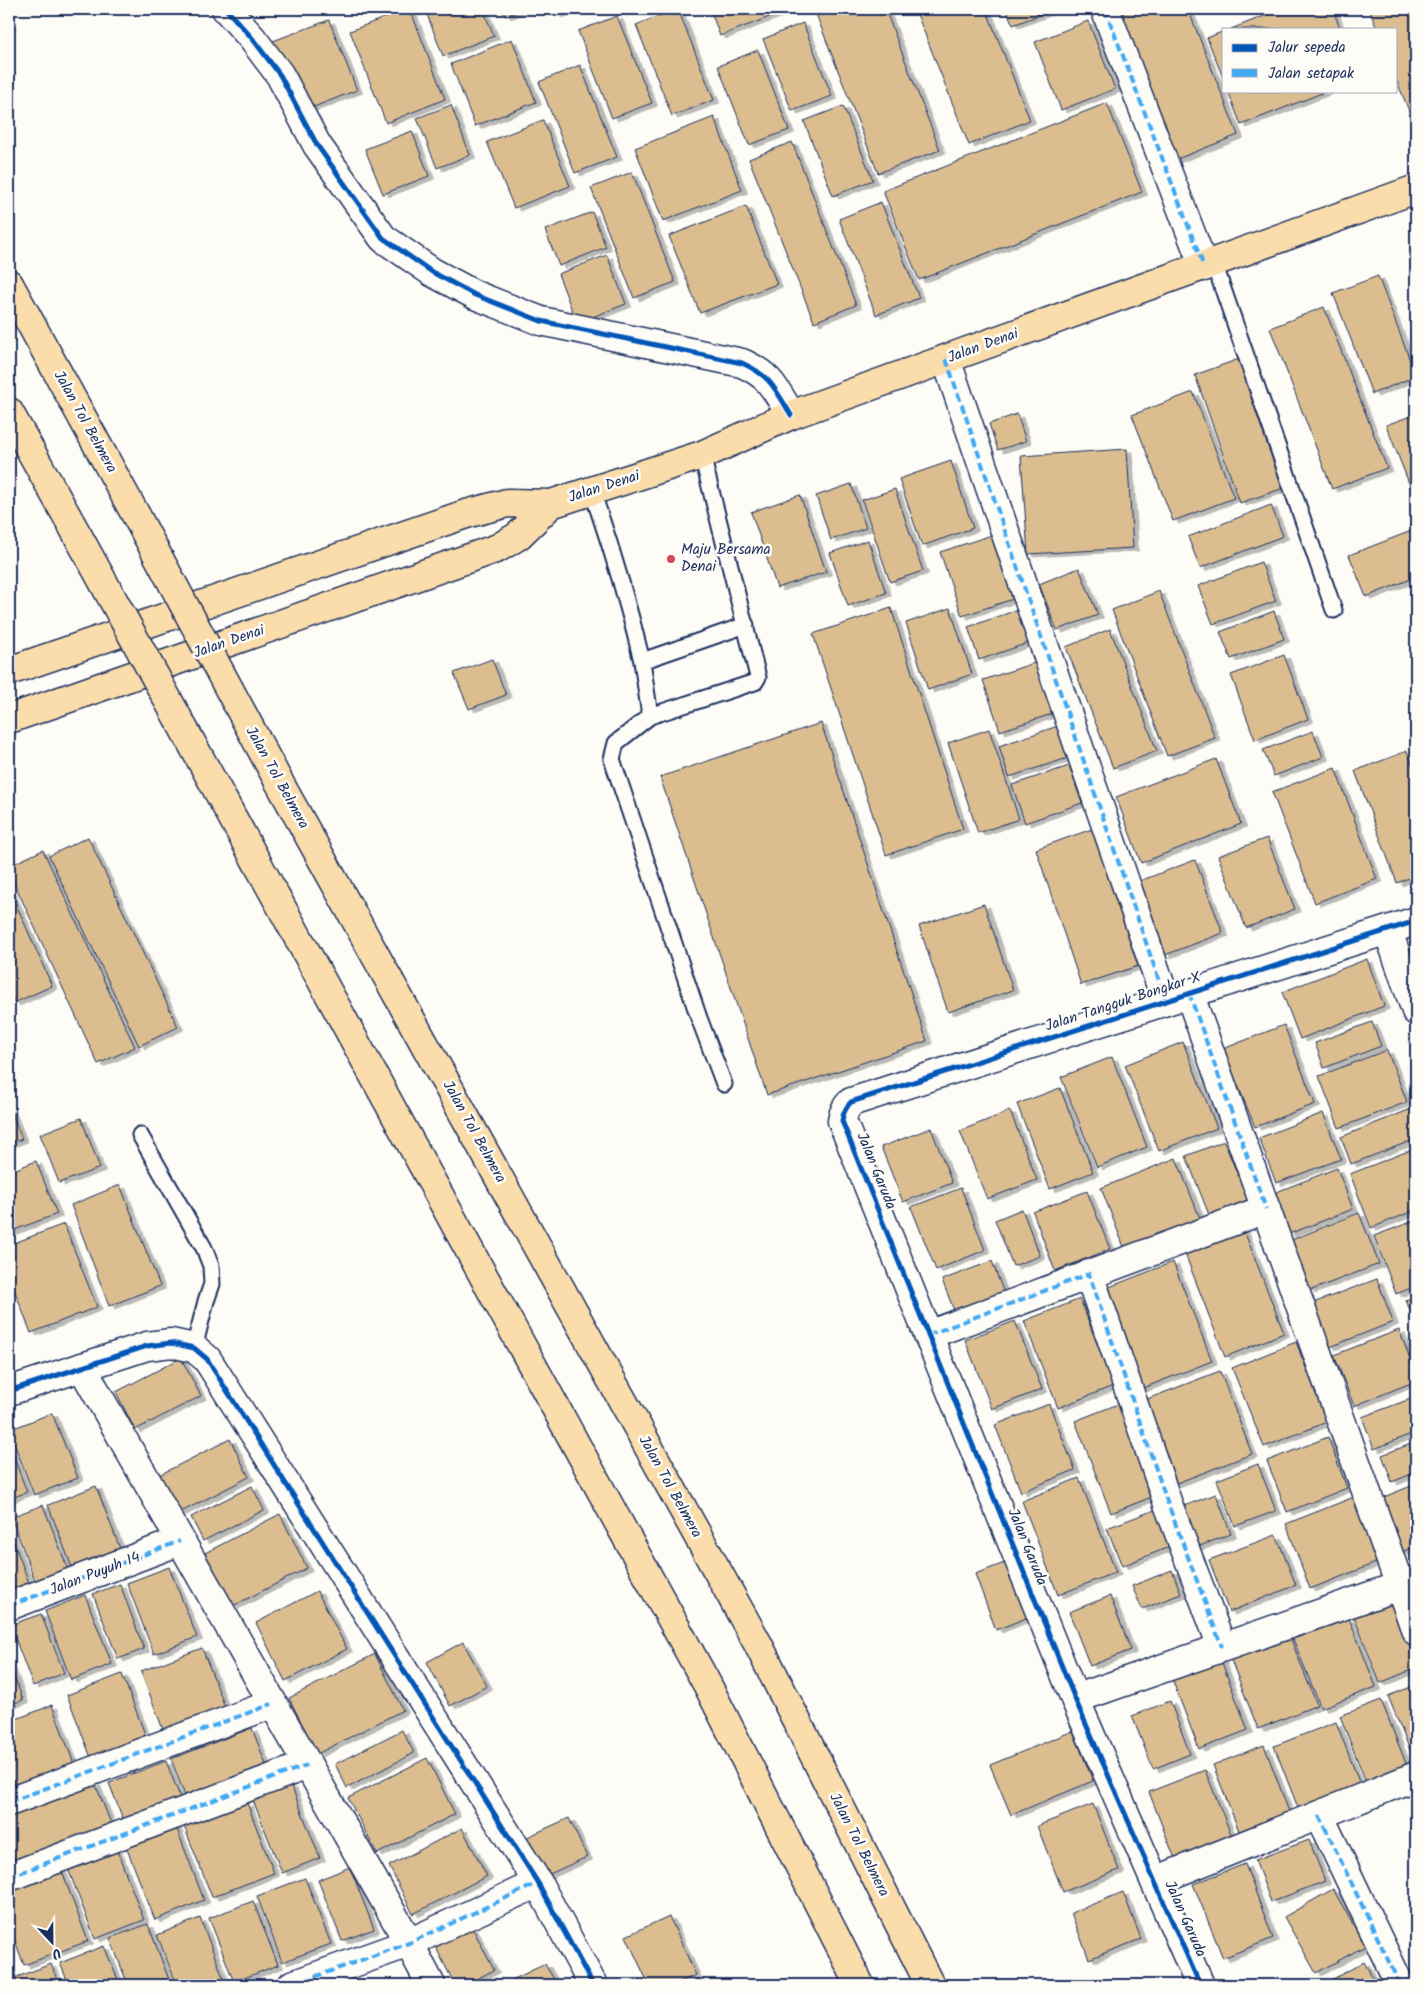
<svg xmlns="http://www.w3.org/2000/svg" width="1425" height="1994" font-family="Kalam,sans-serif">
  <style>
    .building { fill: #dbbd8f; stroke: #1b2f5e; filter: url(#shadow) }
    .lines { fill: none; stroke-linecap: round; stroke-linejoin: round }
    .service-casing { stroke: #1b2f5e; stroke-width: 19 }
    .minor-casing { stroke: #1b2f5e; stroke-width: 31 }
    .primary-casing { stroke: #1b2f5e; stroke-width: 31 }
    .motorway-casing { stroke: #1b2f5e; stroke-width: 31 }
    .service { stroke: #fdfcf7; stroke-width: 15 }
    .minor { stroke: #fdfcf7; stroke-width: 28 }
    .primary { stroke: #fbddab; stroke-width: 28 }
    .motorway { stroke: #fbddab; stroke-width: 28 }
    .motorway-bridge-casing { stroke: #1b2f5e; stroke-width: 31; stroke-linecap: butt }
    .motorway-bridge { stroke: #fbddab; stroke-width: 28 }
    .quiet { stroke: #3fa9f5; stroke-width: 4; stroke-dasharray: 8 4; stroke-linecap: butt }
    .cycleway-casing { stroke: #fdfcf7; stroke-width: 8 }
    .cycleway { stroke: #0057b8; stroke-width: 5 }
    .poi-dot { fill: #d1495b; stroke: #fdfcf7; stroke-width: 2 }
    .labels { text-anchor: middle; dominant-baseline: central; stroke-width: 5; stroke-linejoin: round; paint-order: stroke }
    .street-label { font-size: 15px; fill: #1b2f5e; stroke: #fdfcf7 }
    .poi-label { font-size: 15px; fill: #1b2f5e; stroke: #fdfcf7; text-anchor: start }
  </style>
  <defs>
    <filter id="shadow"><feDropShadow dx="5.5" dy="3" stdDeviation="0" flood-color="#0004"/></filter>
  </defs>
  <rect width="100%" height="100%" fill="#fdfcf7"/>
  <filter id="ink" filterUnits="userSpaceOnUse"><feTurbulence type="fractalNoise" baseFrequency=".02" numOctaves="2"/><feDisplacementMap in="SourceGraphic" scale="10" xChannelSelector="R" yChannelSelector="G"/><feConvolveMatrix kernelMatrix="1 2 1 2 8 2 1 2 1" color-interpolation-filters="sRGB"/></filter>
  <g filter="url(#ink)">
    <g class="building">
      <polygon points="407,9 410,9 445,99 386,123 350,31"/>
      <polygon points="425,9 483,9 494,36 443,56"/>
      <polygon points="502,9 524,9 505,16"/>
      <polygon points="553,9 573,9 556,15"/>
      <polygon points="676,9 678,9 714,100 672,116 636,25"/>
      <polygon points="710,9 790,9 720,36"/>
      <polygon points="814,9 885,9 940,150 878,173"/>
      <polygon points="915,9 986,9 1030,120 969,145"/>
      <polygon points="1006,9 1055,9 1013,25"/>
      <polygon points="1106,9 1188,9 1238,135 1167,163"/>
      <polygon points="1282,9 1333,9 1340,29 1231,29"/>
      <polygon points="1369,9 1416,9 1416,108 1409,111 1396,79 1396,29 1377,29"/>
      <polygon points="617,16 652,103 612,118 578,31"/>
      <polygon points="329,20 357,90 301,112 273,41"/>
      <polygon points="1088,21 1115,89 1061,110 1035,42"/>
      <polygon points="803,23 832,96 792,111 763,39"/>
      <polygon points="1224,31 1224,80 1207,38"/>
      <polygon points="512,39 536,102 475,126 451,64"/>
      <polygon points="758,50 789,130 749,145 718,66"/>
      <polygon points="580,65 617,157 575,173 539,82"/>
      <polygon points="1228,91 1327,91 1241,125"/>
      <polygon points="1107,103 1142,192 919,280 883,191"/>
      <polygon points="451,105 470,155 437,168 417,118"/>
      <polygon points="843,106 873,180 833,196 804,121"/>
      <polygon points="714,117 742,190 663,221 635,148"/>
      <polygon points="543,120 570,186 514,208 487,142"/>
      <polygon points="412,131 429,176 383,194 365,149"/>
      <polygon points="792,142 856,305 814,322 749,159"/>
      <polygon points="632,172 675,282 634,298 591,188"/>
      <polygon points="881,202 919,298 876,315 839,219"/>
      <polygon points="746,206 777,284 700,313 669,236"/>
      <polygon points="592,212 606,247 559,266 545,230"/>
      <polygon points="607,255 626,304 577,323 558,274"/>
      <polygon points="1378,276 1416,376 1372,394 1333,293"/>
      <polygon points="1324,307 1387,468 1332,489 1270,328"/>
      <polygon points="1416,329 1416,343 1411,331"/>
      <polygon points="1239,359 1284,488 1240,503 1195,375"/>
      <polygon points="1193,392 1234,498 1173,521 1132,415"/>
      <polygon points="1017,414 1026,441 998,450 989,424"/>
      <polygon points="1416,414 1416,501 1386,425"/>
      <polygon points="1127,449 1133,548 1028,554 1021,456"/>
      <polygon points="951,461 973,528 922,546 899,479"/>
      <polygon points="851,484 866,528 831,540 816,496"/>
      <polygon points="895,489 923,571 890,582 862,500"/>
      <polygon points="800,495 826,572 777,588 751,512"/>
      <polygon points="1271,505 1283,536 1200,568 1188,537"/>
      <polygon points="1414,530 1416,537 1416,577 1366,597 1349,555"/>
      <polygon points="998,533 1019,597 962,616 940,552"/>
      <polygon points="868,540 886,593 848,606 830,553"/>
      <polygon points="1261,562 1276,601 1213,624 1198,586"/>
      <polygon points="1079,568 1098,615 1057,630 1039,584"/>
      <polygon points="1159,591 1215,738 1167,756 1112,610"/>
      <polygon points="891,608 963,829 886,855 813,634"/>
      <polygon points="950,608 972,674 928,690 906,623"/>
      <polygon points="1020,609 1031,642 979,660 968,627"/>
      <polygon points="1274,611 1284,639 1231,659 1220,632"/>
      <polygon points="1110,629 1157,751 1113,768 1066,647"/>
      <polygon points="1284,655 1308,719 1255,740 1231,675"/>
      <polygon points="492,659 506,695 469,709 454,673"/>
      <polygon points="1037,662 1055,713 1000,731 983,680"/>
      <polygon points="821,723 927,1041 767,1095 660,777"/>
      <polygon points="1058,726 1068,758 1009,777 999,746"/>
      <polygon points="989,729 1019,819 978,833 948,743"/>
      <polygon points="1313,731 1323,757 1274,776 1263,750"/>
      <polygon points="1407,751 1416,773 1416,875 1397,883 1355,771"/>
      <polygon points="1216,759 1241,824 1141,863 1116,797"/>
      <polygon points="1069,766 1082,803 1025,823 1012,785"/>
      <polygon points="1335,768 1377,879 1315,903 1272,792"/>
      <polygon points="1092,829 1138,966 1081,985 1036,849"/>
      <polygon points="88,837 178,1027 139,1046 49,856"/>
      <polygon points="1267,838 1295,909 1246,928 1218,856"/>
      <polygon points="43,850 135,1047 98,1064 9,872 9,866"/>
      <polygon points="1195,860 1223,933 1165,955 1137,882"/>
      <polygon points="9,888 52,986 14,1003 9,991"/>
      <polygon points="984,904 1013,990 948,1012 919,926"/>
      <polygon points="1367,959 1384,1006 1300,1039 1282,992"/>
      <polygon points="1372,1022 1381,1046 1324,1068 1315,1043"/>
      <polygon points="1284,1025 1315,1104 1255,1127 1223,1049"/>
      <polygon points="1183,1042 1217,1128 1159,1151 1125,1065"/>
      <polygon points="1387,1050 1407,1102 1339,1128 1319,1076"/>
      <polygon points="1112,1057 1147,1147 1097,1167 1061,1077"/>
      <polygon points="1060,1088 1093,1172 1050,1189 1017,1104"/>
      <polygon points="9,1106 22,1139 9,1144"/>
      <polygon points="1416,1107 1416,1139 1351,1164 1341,1137"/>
      <polygon points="1010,1111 1037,1180 987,1199 960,1131"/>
      <polygon points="1323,1113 1341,1159 1276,1183 1259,1138"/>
      <polygon points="81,1118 100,1168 59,1183 40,1134"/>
      <polygon points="931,1128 952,1183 903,1202 881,1147"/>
      <polygon points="1224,1141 1250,1205 1211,1220 1186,1156"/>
      <polygon points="1416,1148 1416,1210 1371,1228 1350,1174"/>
      <polygon points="1176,1158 1202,1223 1126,1252 1101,1188"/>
      <polygon points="36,1161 57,1214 9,1232 9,1172"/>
      <polygon points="1337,1168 1353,1209 1289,1234 1274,1193"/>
      <polygon points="120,1185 160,1286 109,1306 71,1205"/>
      <polygon points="961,1188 985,1250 936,1270 911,1207"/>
      <polygon points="1087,1191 1110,1249 1055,1271 1033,1212"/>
      <polygon points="1022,1209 1040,1256 1013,1266 995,1220"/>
      <polygon points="1359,1213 1379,1264 1309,1291 1289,1241"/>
      <polygon points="1416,1220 1416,1286 1396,1294 1374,1236"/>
      <polygon points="64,1224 97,1307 31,1333 9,1276 9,1245"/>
      <polygon points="1243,1228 1284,1333 1225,1357 1184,1251"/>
      <polygon points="992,1261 1006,1299 957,1318 942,1280"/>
      <polygon points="1173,1262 1212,1361 1138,1390 1099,1291"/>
      <polygon points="1377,1279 1393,1322 1330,1347 1313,1303"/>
      <polygon points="1416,1295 1416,1320 1414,1321 1406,1300"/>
      <polygon points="1080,1299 1113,1386 1058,1408 1024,1321"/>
      <polygon points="1015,1321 1042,1389 992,1409 965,1340"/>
      <polygon points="1399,1330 1416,1374 1416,1381 1354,1406 1334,1355"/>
      <polygon points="1296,1342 1327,1422 1264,1447 1232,1368"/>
      <polygon points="181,1358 201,1396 135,1430 116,1392"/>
      <polygon points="1220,1371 1252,1454 1174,1484 1142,1401"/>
      <polygon points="1413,1398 1416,1407 1416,1432 1374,1449 1362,1417"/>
      <polygon points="1126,1401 1162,1493 1111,1513 1075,1421"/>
      <polygon points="1049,1404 1075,1470 1021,1492 995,1425"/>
      <polygon points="52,1413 78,1478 34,1495 9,1430"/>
      <polygon points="1328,1437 1347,1488 1287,1512 1267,1461"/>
      <polygon points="230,1439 249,1477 179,1513 159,1475"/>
      <polygon points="1416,1442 1416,1472 1392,1482 1382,1455"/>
      <polygon points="9,1445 27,1492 9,1499"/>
      <polygon points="1258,1464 1276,1511 1235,1526 1217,1480"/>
      <polygon points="1079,1478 1116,1572 1058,1595 1022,1501"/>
      <polygon points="1416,1484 1416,1546 1399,1553 1379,1499"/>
      <polygon points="96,1486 121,1551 73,1570 48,1505"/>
      <polygon points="252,1486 264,1510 203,1541 191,1517"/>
      <polygon points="1216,1494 1231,1534 1189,1550 1173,1510"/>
      <polygon points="1354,1497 1378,1562 1310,1589 1286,1524"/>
      <polygon points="43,1505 68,1569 35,1581 11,1517"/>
      <polygon points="1160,1508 1174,1545 1122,1566 1107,1528"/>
      <polygon points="280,1514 307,1568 233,1606 205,1553"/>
      <polygon points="9,1529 29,1583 9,1590"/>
      <polygon points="1276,1535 1296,1585 1229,1612 1209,1560"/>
      <polygon points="1010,1561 1031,1616 996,1630 975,1574"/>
      <polygon points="169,1567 197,1637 154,1654 127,1583"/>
      <polygon points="1172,1570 1181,1594 1142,1609 1132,1586"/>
      <polygon points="120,1584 144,1649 118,1659 93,1594"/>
      <polygon points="317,1591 347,1649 285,1681 256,1623"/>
      <polygon points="85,1595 112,1664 71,1680 45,1611"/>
      <polygon points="1110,1596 1131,1650 1090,1666 1069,1612"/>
      <polygon points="1392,1599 1416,1662 1416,1668 1380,1683 1353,1614"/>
      <polygon points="41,1614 64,1673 33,1686 10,1625"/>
      <polygon points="1349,1618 1376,1687 1321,1708 1293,1639"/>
      <polygon points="1290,1637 1317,1705 1258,1729 1231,1660"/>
      <polygon points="463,1642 487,1686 450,1706 427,1662"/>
      <polygon points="202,1648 227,1712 165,1735 141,1671"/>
      <polygon points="375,1654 403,1710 317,1754 289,1698"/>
      <polygon points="1221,1660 1248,1730 1199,1749 1172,1679"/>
      <polygon points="9,1663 23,1700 9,1705"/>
      <polygon points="122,1674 148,1742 93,1763 67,1695"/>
      <polygon points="1416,1685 1416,1765 1388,1696"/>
      <polygon points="1381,1700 1407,1766 1366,1782 1340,1716"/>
      <polygon points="1170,1701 1190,1754 1153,1769 1132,1716"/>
      <polygon points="52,1705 74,1764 9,1790 9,1722"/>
      <polygon points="1336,1722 1360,1784 1298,1808 1274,1746"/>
      <polygon points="252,1728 268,1770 187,1801 171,1759"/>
      <polygon points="402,1730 414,1753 347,1788 335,1764"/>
      <polygon points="1073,1731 1093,1781 1011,1815 990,1765"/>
      <polygon points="1264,1745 1291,1817 1241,1836 1213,1765"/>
      <polygon points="427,1758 455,1814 377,1854 348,1798"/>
      <polygon points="166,1761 180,1797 123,1819 109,1783"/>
      <polygon points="1205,1770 1232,1837 1175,1859 1149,1792"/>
      <polygon points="95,1783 112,1826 9,1866 9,1816"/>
      <polygon points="291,1785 320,1858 282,1873 253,1800"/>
      <polygon points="247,1803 274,1873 212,1897 184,1826"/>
      <polygon points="1093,1804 1119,1870 1063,1892 1037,1826"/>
      <polygon points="569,1818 587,1857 543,1877 525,1838"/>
      <polygon points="175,1824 204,1900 155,1920 125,1844"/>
      <polygon points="462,1828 487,1876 413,1914 389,1866"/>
      <polygon points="1309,1840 1325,1881 1271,1902 1255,1860"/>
      <polygon points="116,1848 144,1920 95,1939 67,1866"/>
      <polygon points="1245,1864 1273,1938 1223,1958 1193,1884"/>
      <polygon points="350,1867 374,1929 342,1941 318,1880"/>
      <polygon points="61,1869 88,1941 24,1965 9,1925 9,1889"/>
      <polygon points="305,1878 331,1944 282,1962 257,1896"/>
      <polygon points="1333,1889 1365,1946 1316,1973 1284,1917"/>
      <polygon points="1123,1892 1141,1939 1089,1959 1071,1913"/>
      <polygon points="253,1901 278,1965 234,1982 209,1918"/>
      <polygon points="669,1916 696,1975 673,1985 649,1985 626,1936"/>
      <polygon points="200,1918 226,1985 177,1985 157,1935"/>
      <polygon points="148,1924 171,1985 128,1985 110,1938"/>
      <polygon points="472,1927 494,1970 465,1985 455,1985 435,1946"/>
      <polygon points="104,1946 120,1985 69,1985 60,1963"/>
      <polygon points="1364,1962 1377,1985 1322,1985"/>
      <polygon points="51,1964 59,1985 10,1985 9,1980"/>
      <polygon points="545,1964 557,1985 514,1985 512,1980"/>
      <polygon points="407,1980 409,1985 394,1985"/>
      <polygon points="700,1981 702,1985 690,1985"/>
      <polygon points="1289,1981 1290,1985 1278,1985"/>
    </g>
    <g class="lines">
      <defs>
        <g id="service">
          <polyline points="1214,263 1334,610"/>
          <polyline points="702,455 758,677 755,682 749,684 650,716 616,743 612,759 699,1018 724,1084"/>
          <path d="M592 491C611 546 628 603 642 661"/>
          <polyline points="650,716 642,661 746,625"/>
          <polyline points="140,1135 204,1248 211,1266 212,1284 206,1301 194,1348"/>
        </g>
        <g id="minor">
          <path d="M226 9 252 38 280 75 317 145 383 238 432 272 475 295 541 321 742 363C771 376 775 389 791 415"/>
          <polyline points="1105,9 1204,267"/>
          <polyline points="946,359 1166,1001"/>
          <polyline points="1388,931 1416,1011"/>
          <polyline points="1189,993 1416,1631"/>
          <polyline points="1089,1274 1168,1504 1222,1647"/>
          <polyline points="928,1335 1266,1209"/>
          <polyline points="82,1367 409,1943 431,1985"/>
          <polyline points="9,1391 147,1346 171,1343 194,1348 207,1359 538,1883 593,1985"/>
          <polyline points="9,1606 180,1541"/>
          <polyline points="1075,1699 1416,1580"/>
          <polyline points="9,1802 272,1704"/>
          <polyline points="1319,1815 1400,1985"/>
          <polyline points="9,1877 307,1765"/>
          <polyline points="1155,1881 1416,1776"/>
          <polyline points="292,1985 409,1943 538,1883"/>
          <path d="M1200 1985 1075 1699 842 1121C843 1113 845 1108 851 1102L1416 921"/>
        </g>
        <g id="primary">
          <polyline points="9,671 466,514 507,503 551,504 702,455 791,415 1416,189"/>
          <polyline points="9,719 498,548 518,536 551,504"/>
        </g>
        <g id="motorway">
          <polyline points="9,284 138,519"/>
          <polyline points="9,412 78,536"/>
          <polyline points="279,782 758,1644 930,1985"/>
          <polyline points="225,804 707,1684 860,1985"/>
        </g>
      </defs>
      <use href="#service" class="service-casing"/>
      <use href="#minor" class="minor-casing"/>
      <use href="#primary" class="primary-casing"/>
      <use href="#motorway" class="motorway-casing"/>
      <use href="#service" class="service"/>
      <use href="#minor" class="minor"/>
      <use href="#primary" class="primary"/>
      <use href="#motorway" class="motorway"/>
      <defs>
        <g id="motorway-bridge">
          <polyline points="138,519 279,782"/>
          <polyline points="78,536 225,804"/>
        </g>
      </defs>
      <use href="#motorway-bridge" class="motorway-bridge-casing"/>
      <use href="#motorway-bridge" class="motorway-bridge"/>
      <g class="quiet">
        <polyline points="1105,9 1204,267"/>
        <polyline points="946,359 1166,1001"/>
        <polyline points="1189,993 1266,1209"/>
        <polyline points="928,1335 1089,1274 1168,1504 1222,1647"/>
        <polyline points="9,1606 180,1541"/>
        <polyline points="9,1802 272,1704"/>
        <polyline points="1319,1815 1400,1985"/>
        <polyline points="9,1877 307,1765"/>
        <polyline points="292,1985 409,1943 538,1883"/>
      </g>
      <defs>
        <g id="cycleway">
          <path d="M226 9 252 38 280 75 317 145 383 238 432 272 475 295 541 321 742 363C771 376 775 389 791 415"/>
          <polyline points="9,1391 147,1346 171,1343 194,1348 207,1359 538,1883 593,1985"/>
          <path d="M1200 1985 1075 1699 842 1121C843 1113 845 1108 851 1102L1416 921"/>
        </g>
      </defs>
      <use href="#cycleway" class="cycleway-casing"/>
      <use href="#cycleway" class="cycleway"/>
    </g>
  </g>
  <circle class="poi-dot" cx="671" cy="559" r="5"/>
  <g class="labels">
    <g class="street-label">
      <text transform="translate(983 346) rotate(-20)">Jalan Denai</text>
      <text transform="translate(85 422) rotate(61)">Jalan Tol Belmera</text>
      <text transform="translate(604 487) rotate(-18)">Jalan Denai</text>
      <text transform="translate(229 642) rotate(-19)">Jalan Denai</text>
      <text transform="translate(277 778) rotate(61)">Jalan Tol Belmera</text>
      <text transform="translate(1123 1002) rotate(-18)">Jalan Tangguk Bongkar X</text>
      <text transform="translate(474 1132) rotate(61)">Jalan Tol Belmera</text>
      <text transform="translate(876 1171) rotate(68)">Jalan Garuda</text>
      <text transform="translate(670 1487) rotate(61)">Jalan Tol Belmera</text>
      <text transform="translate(1027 1547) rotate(68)">Jalan Garuda</text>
      <text transform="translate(95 1574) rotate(-21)">Jalan Puyuh 14</text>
      <text transform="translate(859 1845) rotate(63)">Jalan Tol Belmera</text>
      <text transform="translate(1185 1919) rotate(66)">Jalan Garuda</text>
    </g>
    <g class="poi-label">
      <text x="681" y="550">Maju Bersama<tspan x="681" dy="17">Denai</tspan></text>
    </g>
  </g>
  <rect width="1425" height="1994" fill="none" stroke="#fdfcf7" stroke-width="30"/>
  <rect x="15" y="15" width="1395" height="1964" fill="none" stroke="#1b2f5e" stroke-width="2" filter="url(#ink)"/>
  <rect x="1222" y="28" width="175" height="65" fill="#fdfcf7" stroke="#a3aaba"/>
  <rect x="1232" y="44" width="25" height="8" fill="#0057b8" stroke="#a3aaba"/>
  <text x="1268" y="52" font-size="15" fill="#1b2f5e">Jalur sepeda</text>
  <rect x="1232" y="69" width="25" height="8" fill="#3fa9f5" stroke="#a3aaba"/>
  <text x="1268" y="78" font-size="15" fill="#1b2f5e">Jalan setapak</text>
  <g transform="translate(52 1942) rotate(158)" stroke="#fdfcf7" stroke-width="4" paint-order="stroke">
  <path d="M0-4L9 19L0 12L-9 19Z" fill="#1b2f5e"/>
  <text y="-8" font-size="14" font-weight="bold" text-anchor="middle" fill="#1b2f5e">U</text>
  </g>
</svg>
